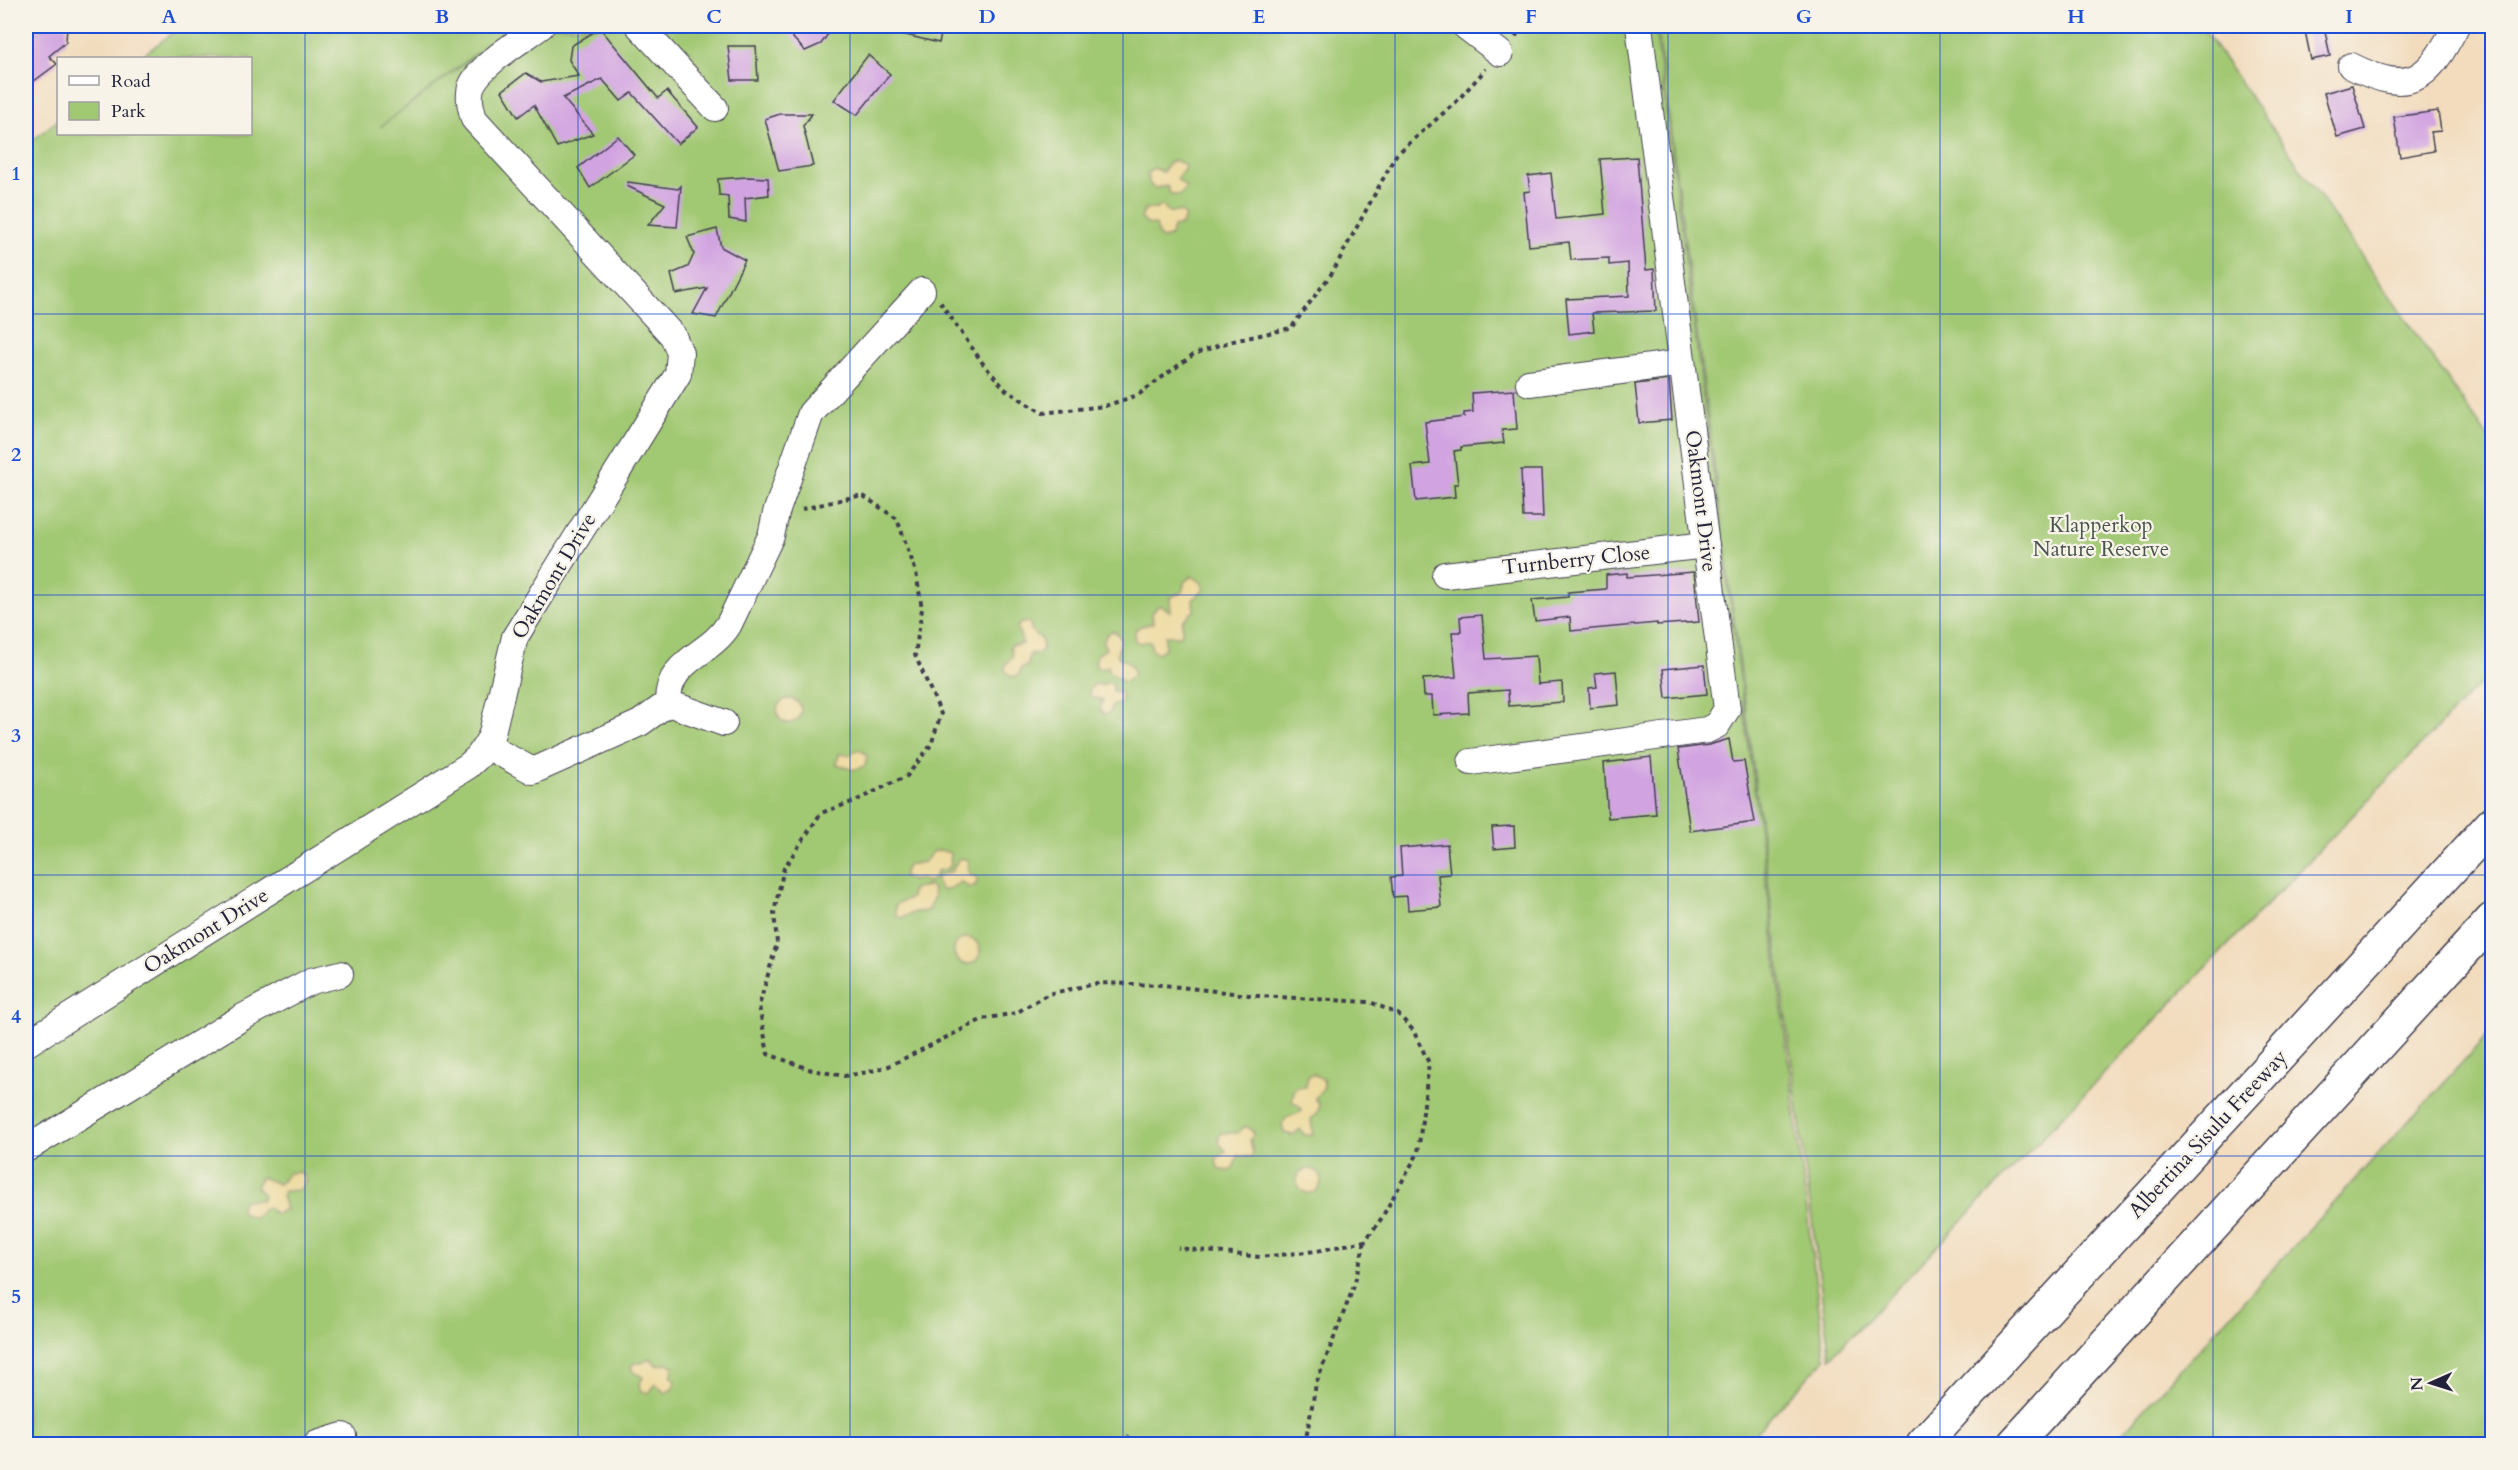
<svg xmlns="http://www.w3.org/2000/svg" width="2518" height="1470" font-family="Cardo,serif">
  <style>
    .green { fill: #a1c872; stroke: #627556; stroke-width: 1.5 }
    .sand { fill: #eeda9e; stroke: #887e6c; stroke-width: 1.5 }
    .building { fill: #d1a3e1 }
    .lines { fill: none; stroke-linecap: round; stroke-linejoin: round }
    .minor-casing { stroke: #413e4e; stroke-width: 28 }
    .highway-casing { stroke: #413e4e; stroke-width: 36 }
    .path { stroke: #413e4e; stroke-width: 4; stroke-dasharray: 4.5 4.5; stroke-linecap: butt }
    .minor { stroke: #fff; stroke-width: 26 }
    .highway { stroke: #fff; stroke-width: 33 }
    .grid { fill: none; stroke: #1d4ed8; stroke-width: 1.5; stroke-opacity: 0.55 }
    .labels { text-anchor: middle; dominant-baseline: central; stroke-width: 4.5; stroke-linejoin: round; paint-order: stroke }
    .street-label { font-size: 21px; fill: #22223b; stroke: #f7f3e8 }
    .park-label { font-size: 21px; fill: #48544c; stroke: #f7f3e8 }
    .neatline { fill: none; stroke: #1d4ed8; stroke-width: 2 }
    .grid-label { font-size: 20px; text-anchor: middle; font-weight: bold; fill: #1d4ed8 }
  </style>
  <rect width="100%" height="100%" fill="#f7f3e8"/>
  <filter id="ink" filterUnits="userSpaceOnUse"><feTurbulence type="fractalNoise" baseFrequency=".0167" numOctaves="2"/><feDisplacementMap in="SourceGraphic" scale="12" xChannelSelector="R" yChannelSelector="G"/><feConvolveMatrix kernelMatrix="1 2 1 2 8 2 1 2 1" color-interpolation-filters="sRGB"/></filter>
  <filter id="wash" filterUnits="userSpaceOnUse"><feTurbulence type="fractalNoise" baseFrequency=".008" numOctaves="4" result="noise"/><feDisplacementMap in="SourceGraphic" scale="24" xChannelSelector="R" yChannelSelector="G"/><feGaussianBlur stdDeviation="1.35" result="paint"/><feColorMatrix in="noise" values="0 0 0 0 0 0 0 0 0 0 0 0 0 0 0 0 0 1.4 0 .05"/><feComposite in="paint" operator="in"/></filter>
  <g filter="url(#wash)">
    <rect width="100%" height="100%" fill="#f2dcbd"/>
    <g class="green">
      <polygon points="182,26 512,26 380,127 514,26 1655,26 1769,901 1825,1359 1745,1444 26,1444 26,145 58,120 58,134 250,134 250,58 139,58"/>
      <polygon points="1657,26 2201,26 2492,443 2492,671 1830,1358"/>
      <polygon points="2492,1030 2492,1444 2112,1444"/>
    </g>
    <g class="sand">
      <polygon points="1174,160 1184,164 1185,168 1177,179 1186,187 1181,195 1171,195 1167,186 1155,188 1150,185 1147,174 1154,168 1163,172 1169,163"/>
      <polygon points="1162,205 1169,212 1181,212 1185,215 1182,225 1173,227 1171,236 1163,239 1159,237 1156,225 1147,224 1141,218 1145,209 1157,209"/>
      <path d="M1192 576 1201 582 1204 589 1193 600 1194 611 1182 621V633L1179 636H1165V648L1158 653 1152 650 1150 641 1139 643 1135 640C1132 624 1143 627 1153 623L1152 613 1158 606H1162L1171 612 1170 597 1183 592 1184 582Z"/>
      <polygon points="1029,622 1033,633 1041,638 1043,649 1039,653 1030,654 1028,665 1021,668 1019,675 1011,677 1005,670 1005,665 1013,657 1010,647 1012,645 1023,644 1017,627 1021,623"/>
      <polygon points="1112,631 1116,632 1121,639 1117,654 1119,658 1128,662 1134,671 1133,676 1124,682 1108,671 1108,666 1100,669 1095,665 1097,655 1106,649 1103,642 1107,634"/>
      <polygon points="1108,682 1113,685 1113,692 1121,693 1122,701 1120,704 1112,705 1110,713 1103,714 1100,709 1103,700 1090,697 1090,689 1095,684 1102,685"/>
      <circle cx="789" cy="711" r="12"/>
      <polygon points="856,750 864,752 867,756 865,766 853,770 837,764 839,754 851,755"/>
      <polygon points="940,850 950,853 951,865 947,869 937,871 934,879 927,882 919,878 912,881 903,876 907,865 924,862 933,852"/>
      <polygon points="959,858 968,860 968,872 977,878 977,884 970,888 961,882 948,890 941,890 936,881 938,876 952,871"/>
      <polygon points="930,886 932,888 934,896 927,911 915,912 901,918 896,916 895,907 898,903 911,898 912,889"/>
      <circle cx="967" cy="951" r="13"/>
      <path d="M1312 1074 1323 1079C1326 1090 1321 1090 1315 1098L1320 1105 1317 1114 1311 1119 1313 1135H1304L1300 1129 1293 1135 1284 1133 1282 1125 1286 1118 1301 1112 1302 1109 1292 1101 1294 1090 1298 1087H1306L1308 1076Z"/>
      <polygon points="1244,1127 1248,1127 1254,1133 1250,1140 1253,1153 1252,1157 1238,1156 1233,1168 1229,1171 1218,1169 1216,1159 1226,1151 1219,1143 1219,1135 1222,1133 1238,1133"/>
      <circle cx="1309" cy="1181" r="12"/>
      <polygon points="299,1172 303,1175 305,1181 300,1190 284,1191 282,1196 286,1209 276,1214 267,1207 254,1218 242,1213 240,1207 244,1200 261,1200 264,1195 256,1187 261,1177 279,1184 289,1173"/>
      <polygon points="650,1358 657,1366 668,1363 674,1366 671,1376 676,1381 674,1388 665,1393 656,1384 649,1393 641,1391 639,1385 643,1377 633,1372 631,1367 634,1363 642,1363"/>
    </g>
    <g id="blocks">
      <g class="building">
        <polygon points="26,26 67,26 66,42 49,56 57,64 26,87"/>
        <polygon points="782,26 822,26 828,34 821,44 805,51"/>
        <polygon points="894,26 943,26 939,43 893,32"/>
        <polygon points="2304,26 2324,26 2330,56 2311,60"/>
        <polygon points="600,28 658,98 667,91 698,127 678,144 632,93 621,101 602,79 563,98 593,134 557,147 534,105 518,117 502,91 526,73 541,82 579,76 569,60 571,46"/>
        <polygon points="728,46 756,46 758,80 732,80"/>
        <polygon points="868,55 890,74 857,115 834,100"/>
        <polygon points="2352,85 2365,129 2337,137 2324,93"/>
        <polygon points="2438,111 2441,131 2431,132 2434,151 2400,157 2394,117"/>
        <polygon points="780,114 812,114 803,126 813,166 779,171 765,119"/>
        <polygon points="618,136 634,155 590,188 578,168"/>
        <polygon points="1637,157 1646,270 1654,269 1656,311 1592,313 1594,331 1569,334 1566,299 1629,296 1628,263 1609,265 1609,258 1571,260 1569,242 1529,246 1524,192 1530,191 1528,176 1551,173 1556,219 1605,214 1600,159"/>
        <polygon points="747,177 768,178 769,195 745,198 746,222 729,219 728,196 719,195 718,179"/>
        <polygon points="628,182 678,189 681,186 677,227 648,225 665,204 627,186"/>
        <polygon points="717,229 721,247 745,260 716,318 693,314 707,288 676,294 671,274 688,267 694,254 687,237"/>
        <polygon points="1669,380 1672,420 1639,423 1635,384"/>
        <polygon points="1514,390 1517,429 1502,430 1504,443 1461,447 1461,450 1454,451 1458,484 1454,484 1455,497 1416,501 1412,466 1430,464 1425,422 1464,417 1464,413 1473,412 1472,393"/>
        <polygon points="1521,470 1541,470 1543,517 1523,517"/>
        <polygon points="1694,572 1699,622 1657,625 1657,623 1571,631 1570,617 1535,621 1532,600 1568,597 1568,592 1606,589 1606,575 1627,573 1627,577"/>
        <polygon points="1482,615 1486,659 1536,656 1538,684 1562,682 1563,702 1509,706 1508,690 1468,693 1469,713 1433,715 1432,696 1424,696 1423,679 1456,677 1452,632 1461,632 1460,617"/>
        <polygon points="1704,665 1707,694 1666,698 1663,669"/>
        <polygon points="1616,671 1619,705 1590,708 1589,688 1597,687 1595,673"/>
        <polygon points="1729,739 1733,762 1744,761 1755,822 1690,831 1678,749 1709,745"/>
        <polygon points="1651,757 1656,814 1608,818 1604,763"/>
        <polygon points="1514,826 1515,847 1494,849 1492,827"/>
        <polygon points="1447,844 1450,874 1438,875 1441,907 1408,910 1407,896 1393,897 1391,877 1402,876 1400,848"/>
      </g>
    </g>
  </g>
  <g filter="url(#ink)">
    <use href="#blocks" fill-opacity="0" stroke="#413e4e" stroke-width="1.5"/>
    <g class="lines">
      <defs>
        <g id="minor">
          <polyline points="639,26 715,108"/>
          <polyline points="1465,26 1500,53"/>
          <path d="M2351 66C2411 96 2428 80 2456 26"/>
          <polyline points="1529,383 1682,363"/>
          <polyline points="1445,575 1706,545"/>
          <path d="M668 703C667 659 710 656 729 624L771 536 776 513 811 413 922 291"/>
          <polyline points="487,746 533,771 640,723 668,703 724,723"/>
          <polyline points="1471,762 1707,730 1717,725 1727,709 1639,26"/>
          <path d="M26 1044 468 766 479 756 491 737 515 637 678 374 680 353 673 336 474 119C471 108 468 98 471 87 479 65 522 40 541 26"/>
          <polyline points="26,1149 243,1017 311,981 340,974"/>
          <polyline points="317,1444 343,1436"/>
        </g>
        <g id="highway">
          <polyline points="1923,1444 2492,824"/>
          <polyline points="2014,1444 2492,920"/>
        </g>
      </defs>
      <use href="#minor" class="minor-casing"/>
      <use href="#highway" class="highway-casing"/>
      <g class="path">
        <polyline points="1515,37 1523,26"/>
        <polyline points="940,302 984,365 1006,390 1043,413 1105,406 1138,395 1194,354 1229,342 1291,328 1332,273 1396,155 1456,102 1486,69"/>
        <polyline points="802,509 862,495 897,519 916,572 922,609 915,655 941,714 931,745 907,776 855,801 821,813 784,868 774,912 777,943 759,1006 768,1054 812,1070 844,1076 868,1072 889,1066 983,1019 1016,1013 1048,994 1099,983 1163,985 1258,996 1370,1002 1398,1014 1413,1030 1429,1063 1418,1153 1381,1219 1365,1241 1317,1251 1260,1257 1178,1248"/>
        <polyline points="1123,1444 1129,1436"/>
        <polyline points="1305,1444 1316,1384 1354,1286 1365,1241"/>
      </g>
      <use href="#minor" class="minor"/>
      <use href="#highway" class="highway"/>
    </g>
  </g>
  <path class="grid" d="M305 26V1444M578 26V1444M850 26V1444M1123 26V1444M1395 26V1444M1668 26V1444M1940 26V1444M2213 26V1444M26 314H2492M26 595H2492M26 875H2492M26 1156H2492"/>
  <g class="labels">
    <g class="street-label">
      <text transform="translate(1701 501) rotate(83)">Oakmont Drive</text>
      <text transform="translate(1576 560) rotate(-6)">Turnberry Close</text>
      <text transform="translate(554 576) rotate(-59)">Oakmont Drive</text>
      <text transform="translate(206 931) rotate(-32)">Oakmont Drive</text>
      <text transform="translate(2208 1134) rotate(-47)">Albertina Sisulu Freeway</text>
    </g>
    <g class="park-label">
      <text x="2101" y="525">Klapperkop<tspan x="2101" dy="24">Nature Reserve</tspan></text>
    </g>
  </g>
  <rect width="2518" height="1470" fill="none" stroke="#f7f3e8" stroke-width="66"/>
  <rect x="57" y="57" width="195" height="78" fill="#f7f3e8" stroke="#a29fa3" stroke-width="1.5"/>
  <rect x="69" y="76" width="30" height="9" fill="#ffffff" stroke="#a29fa3" stroke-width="1.5"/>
  <text x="111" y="87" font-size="18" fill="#22223b">Road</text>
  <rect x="69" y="102" width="30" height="18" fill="#a1c872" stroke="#a29fa3" stroke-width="1.5"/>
  <text x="111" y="117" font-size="18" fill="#22223b">Park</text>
  <g transform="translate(2431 1383) rotate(267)" stroke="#f7f3e8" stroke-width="4.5" paint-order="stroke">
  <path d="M0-4.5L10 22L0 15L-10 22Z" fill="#22223b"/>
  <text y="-9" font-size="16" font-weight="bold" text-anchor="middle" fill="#22223b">N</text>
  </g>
  <rect x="33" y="33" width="2452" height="1404" class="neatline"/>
  <g class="grid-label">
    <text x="169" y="23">A</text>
    <text x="442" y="23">B</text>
    <text x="714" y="23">C</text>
    <text x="987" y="23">D</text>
    <text x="1259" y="23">E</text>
    <text x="1531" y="23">F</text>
    <text x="1804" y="23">G</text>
    <text x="2076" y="23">H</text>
    <text x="2349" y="23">I</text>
    <text x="16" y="180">1</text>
    <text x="16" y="461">2</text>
    <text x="16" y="742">3</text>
    <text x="16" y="1023">4</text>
    <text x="16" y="1303">5</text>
  </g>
</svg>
